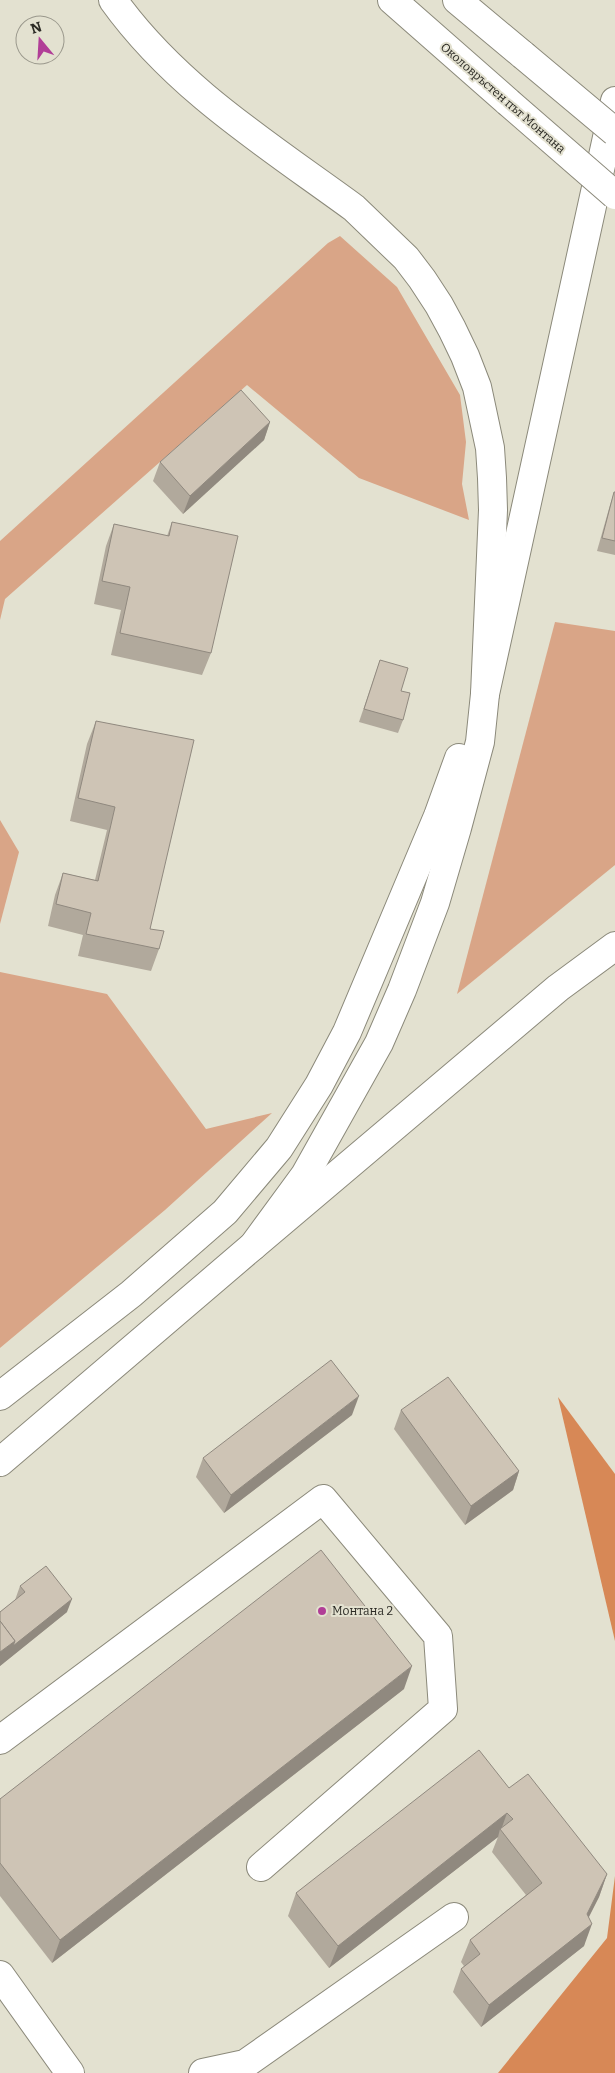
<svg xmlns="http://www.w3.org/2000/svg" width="615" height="2073" font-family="Bitter,serif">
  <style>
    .green { fill: #d9a587 }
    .forest { fill: #d78856 }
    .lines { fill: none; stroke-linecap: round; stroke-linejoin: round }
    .minor-casing { stroke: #8b897a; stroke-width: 30 }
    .major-casing { stroke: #8b897a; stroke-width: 30 }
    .highway-casing { stroke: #8b897a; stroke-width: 30 }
    .minor { stroke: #fff; stroke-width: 28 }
    .major { stroke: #fff; stroke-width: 28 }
    .highway { stroke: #fff; stroke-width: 28 }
    .highway-bridge-casing { stroke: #8b897a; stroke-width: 30; stroke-linecap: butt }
    .highway-bridge { stroke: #fff; stroke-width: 28 }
    .wall { fill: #b1a99c }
    .shaded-wall { fill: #90897f }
    .building { fill: #cec4b5; stroke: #90897f }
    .poi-dot { fill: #b13e97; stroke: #e3e1d0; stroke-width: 2 }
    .labels { text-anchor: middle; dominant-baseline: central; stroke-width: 4; stroke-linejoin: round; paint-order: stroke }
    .street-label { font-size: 12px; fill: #2c2b25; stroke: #e3e1d0 }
    .poi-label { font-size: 12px; fill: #2c2b25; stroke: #e3e1d0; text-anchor: start }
  </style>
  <rect width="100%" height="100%" fill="#e3e1d0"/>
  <g class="green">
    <polygon points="340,236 397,287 460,395 466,442 462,484 469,520 359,478 247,385 5,599 0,620 0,541 328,243"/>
    <polygon points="555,622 615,631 615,865 457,994"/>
    <polygon points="0,820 19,852 0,924"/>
    <polygon points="0,972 107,994 206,1129 272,1113 165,1210 0,1348"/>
  </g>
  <g class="forest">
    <polygon points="558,1397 615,1474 615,1641"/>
    <polygon points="615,1876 615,2073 498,2073 607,1938"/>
  </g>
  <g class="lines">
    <defs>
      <g id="minor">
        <polyline points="0,1740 323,1499 438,1636 443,1709 261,1867"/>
        <polyline points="0,1975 70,2073"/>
        <polyline points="203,2073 245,2064 454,1917"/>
      </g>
      <g id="major">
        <polyline points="0,1396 131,1294 225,1212 279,1148 319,1085 347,1032 438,816 459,758"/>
        <polyline points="0,1462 253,1246 305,1175 379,1043 402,990 435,903 457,828 480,742 485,694 615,101"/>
      </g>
      <g id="highway">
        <path d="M113 0C176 88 268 145 354 208L406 258 422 279 439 305 452 329 465 356 477 387 490 448 492 478 493 510 485 694"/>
        <polyline points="392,0 508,102"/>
        <polyline points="457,0 523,55"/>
        <polyline points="253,1246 558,988 615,946"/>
      </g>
    </defs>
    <use href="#minor" class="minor-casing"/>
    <use href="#major" class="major-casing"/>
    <use href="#highway" class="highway-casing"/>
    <use href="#minor" class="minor"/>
    <use href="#major" class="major"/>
    <use href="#highway" class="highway"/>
    <defs>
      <g id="highway-bridge">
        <polyline points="523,55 615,132"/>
        <polyline points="508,102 615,195"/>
      </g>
    </defs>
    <use href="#highway-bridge" class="highway-bridge-casing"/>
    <use href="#highway-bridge" class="highway-bridge"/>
  </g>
  <g class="wall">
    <polygon points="270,422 264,440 183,514 153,481 160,462"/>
    <polygon points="614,492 615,492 615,555 597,551 610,505"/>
    <polygon points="172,522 211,653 202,675 111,655 121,610 94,604 106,546 114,524 167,536"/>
    <polygon points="380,660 401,691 403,720 398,733 359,722"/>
    <polygon points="96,721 150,929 159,949 151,971 78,956 83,935 48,926 55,895 63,873 95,880 107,830 70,821 87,744"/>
    <polygon points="401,1410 519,1471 513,1490 465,1525 394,1429"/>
    <polygon points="352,1415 224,1513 196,1477 203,1458"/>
    <polygon points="20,1586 67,1612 0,1666 0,1612 15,1600"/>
    <polygon points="404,1689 52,1963 0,1896 0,1799"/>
    <polygon points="509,1788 607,1874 599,1897 589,1917 584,1946 481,2027 453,1992 461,1969 464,1966 461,1962 470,1940 526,1895 492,1852 498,1837 329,1968 288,1916 296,1893"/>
  </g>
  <g class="shaded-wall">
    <polygon points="270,422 264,440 183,514 190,496"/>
    <polygon points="359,1396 352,1415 224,1513 231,1495"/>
    <polygon points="519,1471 513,1490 465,1525 471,1506"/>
    <polygon points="72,1599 67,1612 0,1666 0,1652"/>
    <polygon points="412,1666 404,1689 52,1963 60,1940"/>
    <polygon points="507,1813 501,1830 500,1829 498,1837 329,1968 338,1946"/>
    <polygon points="607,1874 599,1897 581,1932 592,1924 584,1946 481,2027 489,2005 587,1914"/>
  </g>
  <g class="building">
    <polygon points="241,390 270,422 190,496 160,462"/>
    <polygon points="614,492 615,492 615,541 602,538"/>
    <polygon points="172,522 238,536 211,653 120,633 130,587 102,581 114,524 169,536"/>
    <polygon points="380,660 408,668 401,691 410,693 403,720 364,709"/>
    <polygon points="96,721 194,740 150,929 164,931 159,949 86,934 91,913 56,904 63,873 98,881 115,807 78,798"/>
    <polygon points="331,1360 359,1396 231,1495 203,1458"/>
    <polygon points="448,1377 519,1471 471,1506 401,1410"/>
    <polygon points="321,1550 412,1666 60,1940 0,1863 0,1799"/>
    <polygon points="46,1566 72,1599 13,1646 15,1641 0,1621 0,1612 25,1592 20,1586"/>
    <polygon points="0,1621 15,1641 0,1652"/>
    <polygon points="479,1750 509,1788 528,1774 607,1874 587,1914 592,1924 489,2005 461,1969 480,1954 470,1940 542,1883 500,1829 513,1819 507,1813 338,1946 296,1893"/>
  </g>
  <circle class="poi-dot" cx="322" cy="1611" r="5"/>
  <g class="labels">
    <g class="street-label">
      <text transform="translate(503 98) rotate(41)">Околовръстен път Монтана</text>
    </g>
    <g class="poi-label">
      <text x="332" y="1611">Монтана 2</text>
    </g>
  </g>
  <g transform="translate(40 40) rotate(342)"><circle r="24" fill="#e3e1d0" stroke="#9a988c"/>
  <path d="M0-4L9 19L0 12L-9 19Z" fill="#b13e97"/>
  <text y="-8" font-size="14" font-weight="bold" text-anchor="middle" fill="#2c2b25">N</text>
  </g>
</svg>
